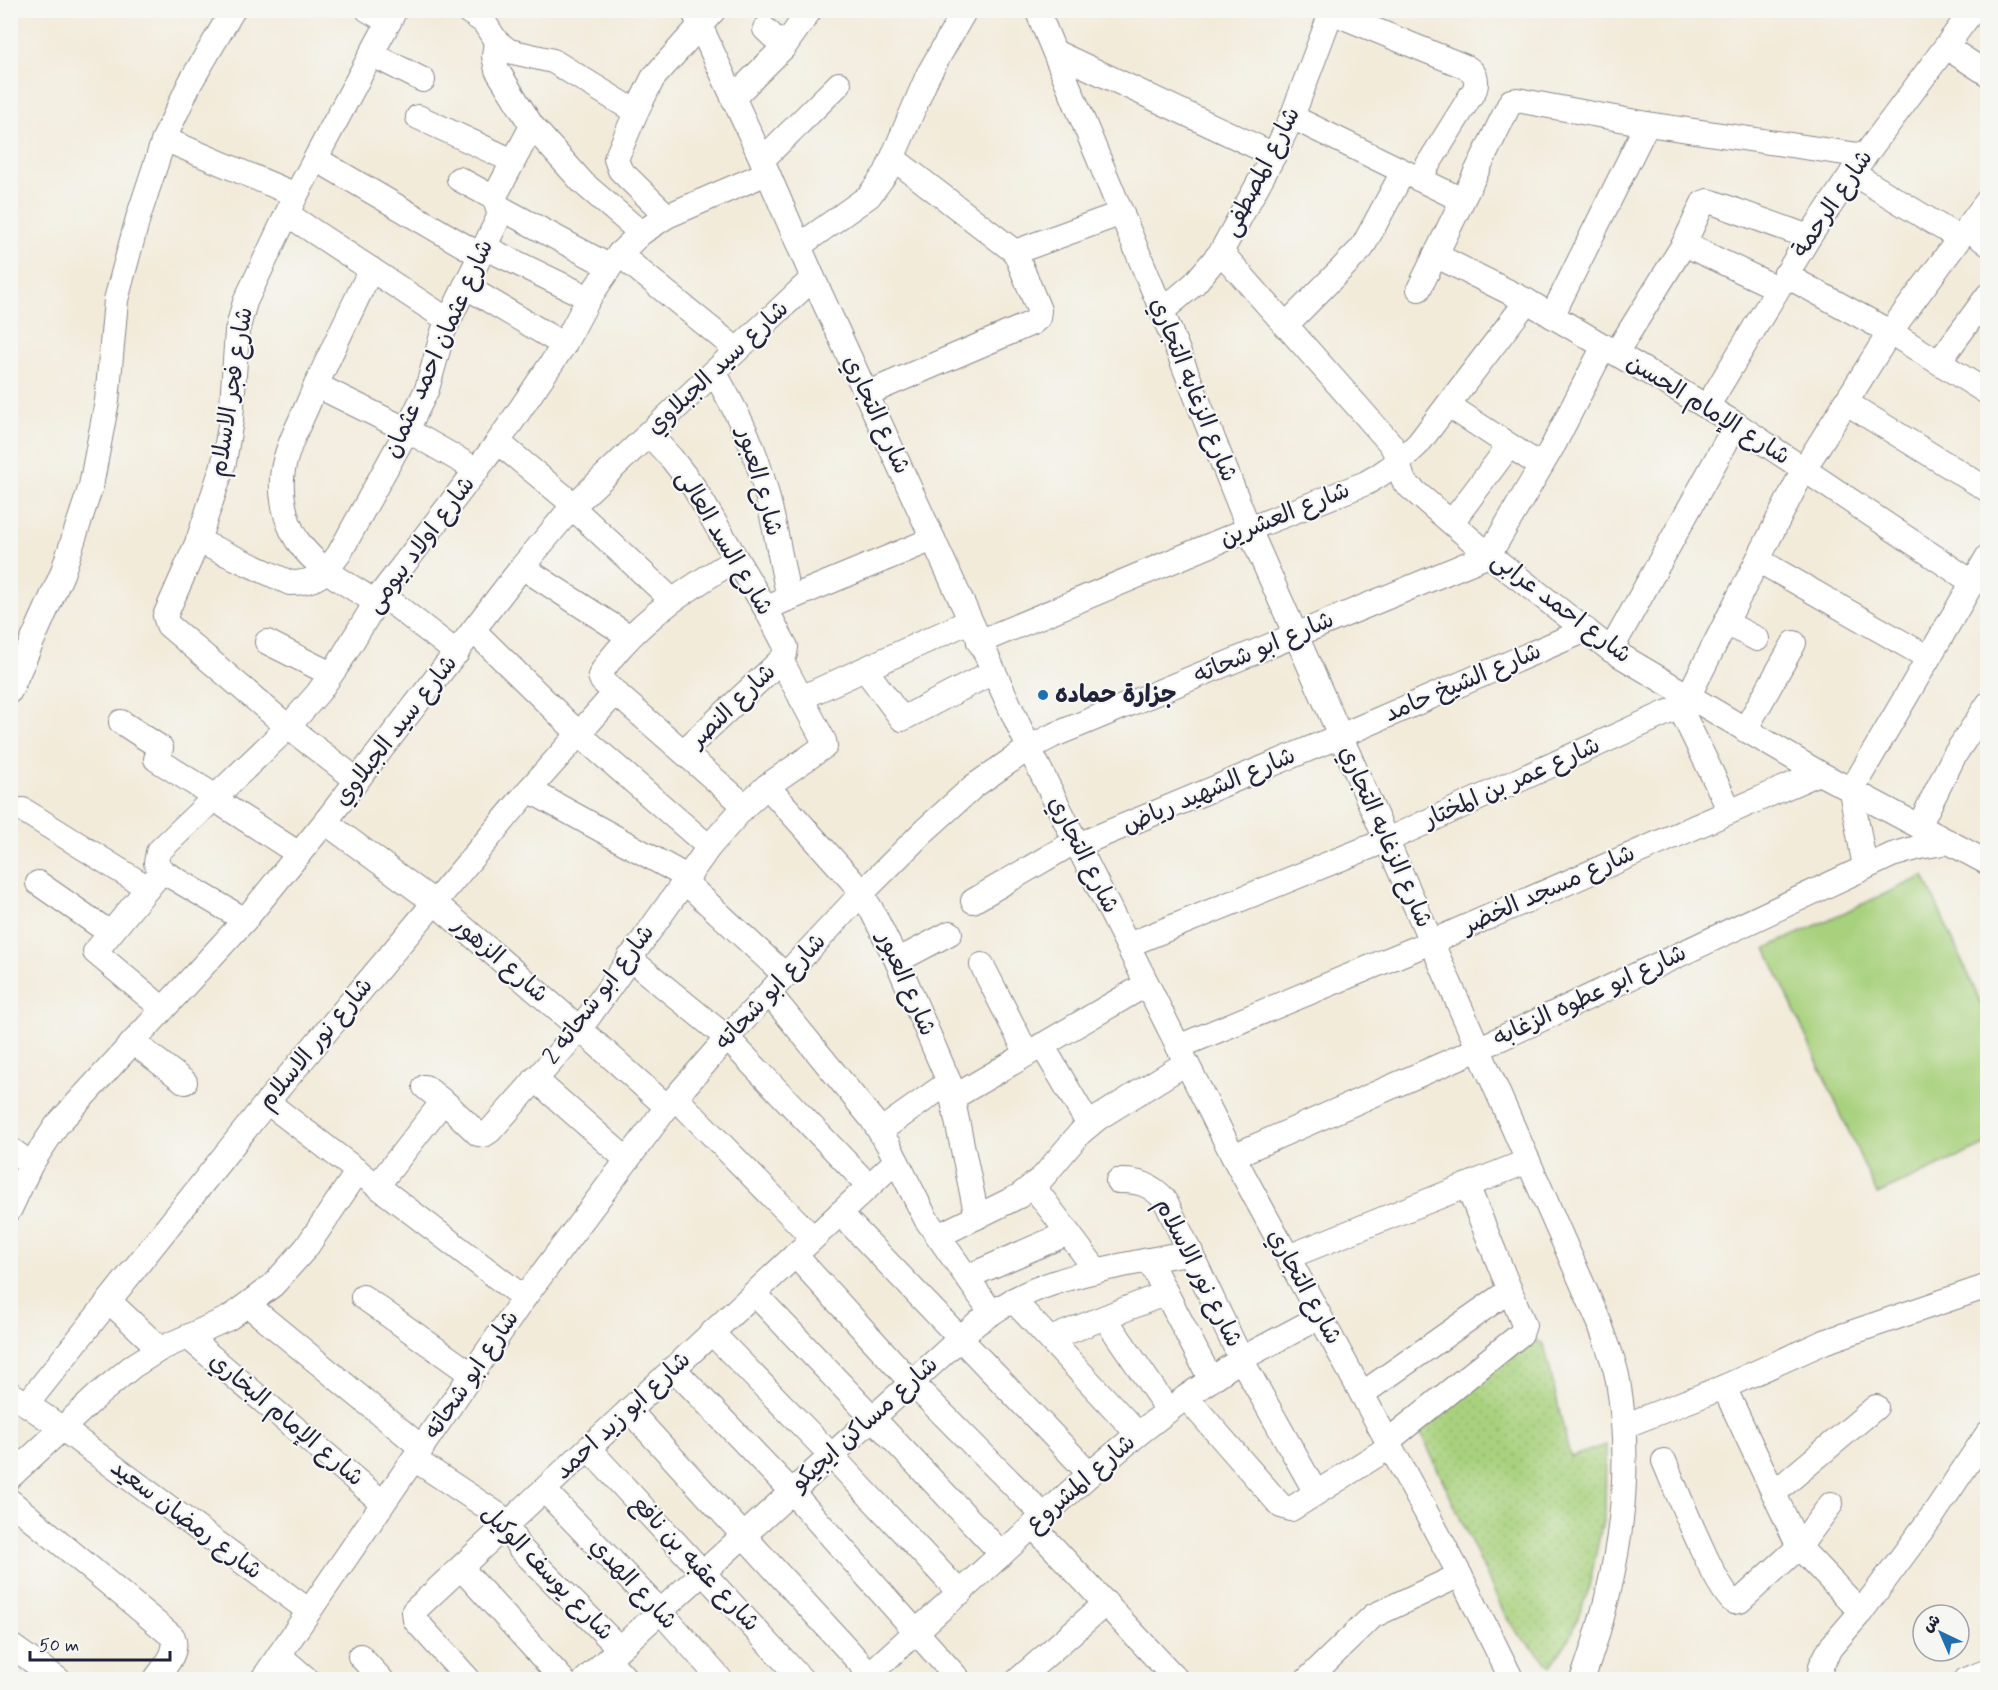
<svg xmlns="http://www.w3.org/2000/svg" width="1998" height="1690" font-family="Mynerve,'Playpen Sans Arabic',sans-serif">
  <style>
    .park { fill: url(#park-dots); stroke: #657a5c; stroke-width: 1.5 }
    .pitch { fill: #a8d17d; stroke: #657a5c; stroke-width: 1.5 }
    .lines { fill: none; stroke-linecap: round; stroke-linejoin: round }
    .minor-casing { stroke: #8a868a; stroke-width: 26 }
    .minor { stroke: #fff; stroke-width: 24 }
    .poi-dot { fill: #1f6fb2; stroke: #f6f6f2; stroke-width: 2 }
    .labels { text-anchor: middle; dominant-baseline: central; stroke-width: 4.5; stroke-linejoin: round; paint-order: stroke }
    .street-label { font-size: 24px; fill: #22223b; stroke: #f6f6f2 }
    .poi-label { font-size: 24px; font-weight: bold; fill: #22223b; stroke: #f6f6f2; text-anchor: start }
  </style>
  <defs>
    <pattern id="park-dots" width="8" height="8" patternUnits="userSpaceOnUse" patternTransform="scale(1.5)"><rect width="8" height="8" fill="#a8d17d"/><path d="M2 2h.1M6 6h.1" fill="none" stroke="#90b36d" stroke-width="1.8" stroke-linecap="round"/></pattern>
  </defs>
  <rect width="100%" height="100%" fill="#f6f6f2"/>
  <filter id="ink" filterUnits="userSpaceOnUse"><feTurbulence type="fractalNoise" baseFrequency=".0167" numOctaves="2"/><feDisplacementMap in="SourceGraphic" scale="12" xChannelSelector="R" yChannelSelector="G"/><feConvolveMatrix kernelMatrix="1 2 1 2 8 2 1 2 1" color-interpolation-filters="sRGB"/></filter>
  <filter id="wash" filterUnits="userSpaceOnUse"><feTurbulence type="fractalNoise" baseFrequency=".008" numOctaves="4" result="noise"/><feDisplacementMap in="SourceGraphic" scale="24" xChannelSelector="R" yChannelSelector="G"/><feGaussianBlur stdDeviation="1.35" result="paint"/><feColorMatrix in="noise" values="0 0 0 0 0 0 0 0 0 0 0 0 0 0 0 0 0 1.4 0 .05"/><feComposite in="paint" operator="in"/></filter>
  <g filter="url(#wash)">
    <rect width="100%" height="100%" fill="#f2ebda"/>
    <polygon class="park" points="1533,1339 1544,1344 1570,1457 1606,1445 1605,1511 1588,1591 1571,1636 1551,1666 1519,1635 1506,1617 1419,1429"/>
    <polygon class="pitch" points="1924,876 1987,1017 1987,1144 1877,1194 1766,948"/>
  </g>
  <g filter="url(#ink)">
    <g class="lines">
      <defs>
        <g id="minor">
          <polyline points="368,10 389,22"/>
          <polyline points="466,10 484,22 496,41 509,51 553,61 636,112"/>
          <polyline points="693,10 762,160 813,278 1029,748 1233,1156 1460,1575 1512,1680"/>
          <path d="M1037 10 1162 311 1249 529 1600 1324C1606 1343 1615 1362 1618 1381 1635 1481 1616 1586 1582 1680"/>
          <path d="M1326 10 1466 67C1475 72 1478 79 1475 89L1419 179"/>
          <polyline points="765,29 784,47"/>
          <polyline points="496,41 494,56 497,70 532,126 583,183 641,233"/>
          <polyline points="1946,47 1988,74"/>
          <polyline points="1055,52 1274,155"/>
          <polyline points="371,54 423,80"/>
          <polyline points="733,98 784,47 810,10"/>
          <polyline points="418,117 513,161"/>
          <polyline points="1292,117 1462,200"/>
          <polyline points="164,139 296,195"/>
          <polyline points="316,159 480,255"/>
          <polyline points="894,159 1015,252 1122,213"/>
          <polyline points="762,160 839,84"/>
          <polyline points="1852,173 1959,238"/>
          <polyline points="459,179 494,198"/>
          <polyline points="497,206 609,266"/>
          <polyline points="287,214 448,320"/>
          <polyline points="667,216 620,170 616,159 636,112 653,78 714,10"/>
          <polyline points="1967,228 1988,244"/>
          <polyline points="1684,244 1777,288"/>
          <polyline points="799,246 869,196 886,173 928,75 965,10"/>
          <polyline points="484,247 589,298"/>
          <path d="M1221 252 1390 443C1399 455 1398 470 1405 483L1489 555 1611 650 1819 773 1988 863"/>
          <polyline points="619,254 737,350"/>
          <polyline points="1435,255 1527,301 1736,424 1972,582"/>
          <path d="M371 269C349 315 327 360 307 406 298 427 287 447 283 470 279 492 285 521 297 540 317 569 347 584 376 602"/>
          <polyline points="1785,275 1890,332 1988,393"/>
          <polyline points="465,286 564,345"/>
          <polyline points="1419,289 1511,101 1517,100 1647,124 1865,156"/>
          <polyline points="1162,311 1194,284 1221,252 1274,155 1292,117 1331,13"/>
          <polyline points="1552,316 1647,124"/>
          <polyline points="1285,326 1362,248 1403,172"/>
          <polyline points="1616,353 1684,244 1703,203 1708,201 1712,202 1809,237"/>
          <polyline points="1939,362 1988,295"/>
          <path d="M714 372C729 398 743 423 753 450 771 497 778 549 789 598"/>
          <polyline points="316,385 407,430 477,470"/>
          <polyline points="866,394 1032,323 1038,318 1039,310 1015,252"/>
          <polyline points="1845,402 1988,490"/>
          <polyline points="1448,405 1541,466"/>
          <polyline points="1707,407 1809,237 1852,173 1973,10"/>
          <polyline points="648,433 672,459 693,486 766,609 786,647 785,654 781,660 684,751"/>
          <polyline points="498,442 574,505"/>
          <polyline points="572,507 672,600"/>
          <polyline points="1452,522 1509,446"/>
          <path d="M198 541 290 583C316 583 324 575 339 554L407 430 427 389 443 332 498 219 499 213 495 196 532 126"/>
          <path d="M736 559C693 586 652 611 619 649 612 657 604 666 600 676L602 681 745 806"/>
          <polyline points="1758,560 1927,657"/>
          <polyline points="522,567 630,637"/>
          <polyline points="381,594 457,653"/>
          <polyline points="776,604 933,539"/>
          <polyline points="1726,623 1757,639"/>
          <polyline points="474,631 580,735 709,847"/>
          <polyline points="267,642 331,674"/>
          <path d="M979 642 1249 529 1366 483C1386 472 1402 460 1418 444L1527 301"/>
          <polyline points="1611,650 1736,424"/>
          <polyline points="865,669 902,719 993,672"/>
          <polyline points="10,691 62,574 91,486 107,401 116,300 138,218 164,139 190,83 233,10"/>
          <polyline points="1688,697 1804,469 1890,332 1988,200"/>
          <polyline points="801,698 970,621"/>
          <polyline points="1680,708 1730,811"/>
          <polyline points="121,722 161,748 156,759 216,797"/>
          <polyline points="1745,730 1794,643"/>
          <polyline points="357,780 288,727 168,625 165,616 198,541 224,462 231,420 237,331 245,302 296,195 395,10"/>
          <polyline points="767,786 855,884 871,909 897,961 949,1082 977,1217"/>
          <polyline points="529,790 687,877"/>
          <polyline points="214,799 299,854"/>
          <polyline points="23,810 148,888"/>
          <polyline points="325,822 434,902 580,1029 667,1107"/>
          <polyline points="1919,826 1954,756 1988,704"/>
          <polyline points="1078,845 1340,736 1586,630"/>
          <polyline points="1865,867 1851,791 1988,556"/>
          <polyline points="162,871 95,952 163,1009"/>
          <polyline points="684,881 786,976"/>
          <polyline points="38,883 110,933"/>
          <polyline points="973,901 1076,841"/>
          <polyline points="245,920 162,871 156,863 158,852 288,727 318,693 339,663 381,594 498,442 564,345 589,298 619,254 641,233 667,216 767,173"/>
          <polyline points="1128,945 1387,840 1666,713 1696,702"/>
          <polyline points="629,958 727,1038 869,1186"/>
          <polyline points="897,961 950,933"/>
          <polyline points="982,965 1027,1054"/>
          <polyline points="769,993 872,1119 889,1146 926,1219 992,1313"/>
          <polyline points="133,1042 185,1082"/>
          <polyline points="1042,1045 1089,1125"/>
          <polyline points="1178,1047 1431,942 1819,773"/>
          <polyline points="535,1079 627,1160"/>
          <polyline points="425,1087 444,1102"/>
          <polyline points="954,1097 1147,984"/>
          <polyline points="676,1098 813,1238"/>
          <polyline points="267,1102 524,1298"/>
          <polyline points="880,1131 949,1082"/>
          <polyline points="10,1149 31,1164"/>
          <polyline points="1233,1156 1478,1049 1892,855 1920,847 1949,842"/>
          <path d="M1118 1181C1138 1180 1152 1185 1165 1200L1241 1359 1316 1493"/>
          <polyline points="377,1186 441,1104 447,1104 478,1134 484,1135 490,1131 580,1029 709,847 745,806 767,786 825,746 824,741 781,660"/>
          <polyline points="1033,1186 1096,1270"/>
          <polyline points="10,1209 31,1164 57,1125 245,920 325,822 522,567 572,507 813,278"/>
          <polyline points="840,1213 1090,1474"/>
          <polyline points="938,1236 1019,1196 1043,1177 1080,1133 1098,1118 1186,1063"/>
          <polyline points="795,1255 911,1382 1044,1516"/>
          <polyline points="1288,1257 1528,1161"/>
          <polyline points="1149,1260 1211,1380"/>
          <polyline points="967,1277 1068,1233"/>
          <polyline points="754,1293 1002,1554"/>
          <polyline points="363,1297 471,1374"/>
          <polyline points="1013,1300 1138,1434"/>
          <polyline points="109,1301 160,1349"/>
          <polyline points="248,1305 422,1448"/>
          <polyline points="1105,1318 1168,1410"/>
          <polyline points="712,1333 831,1455 960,1593"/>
          <polyline points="188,1337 383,1503"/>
          <polyline points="1050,1339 1166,1293"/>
          <polyline points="673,1368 791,1491 959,1680"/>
          <polyline points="1724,1387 1799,1547 1861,1612"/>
          <polyline points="10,1393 63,1429 309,1611"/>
          <polyline points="1362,1394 1510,1290"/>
          <polyline points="1186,1397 1281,1506 1291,1509 1391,1446"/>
          <polyline points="27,1404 267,1102 529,790 616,692"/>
          <polyline points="629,1410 870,1674"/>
          <polyline points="1624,1426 1724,1387 1824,1342 1988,1286"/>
          <polyline points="1388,1441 1521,1334 1524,1325 1467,1185"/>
          <polyline points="589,1449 802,1680"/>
          <polyline points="414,1459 497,1514 503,1519 519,1547 619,1648"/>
          <path d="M1664 1461C1674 1484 1717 1593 1734 1602L1740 1601 1799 1547 1831 1504"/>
          <polyline points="10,1477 98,1395 133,1366 160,1349 229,1318 273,1285 306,1248 358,1171"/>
          <polyline points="544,1490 660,1611 721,1680"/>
          <polyline points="1774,1493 1876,1407"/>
          <path d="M10 1501 173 1637C179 1653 164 1667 155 1680"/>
          <polyline points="1033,1526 1177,1680"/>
          <polyline points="461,1568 563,1680"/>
          <polyline points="10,1645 59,1680"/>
          <polyline points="279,1655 308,1680"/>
          <polyline points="360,1656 382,1680"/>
          <polyline points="608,1659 627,1680"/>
          <polyline points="262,1680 524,1298 667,1107 727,1038 862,893 924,831 974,786 1029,748 1052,736 1489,555 1554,444 1604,346"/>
          <polyline points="469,1680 415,1620 414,1611 896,1161"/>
          <path d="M585 1680 977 1323C997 1309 1019 1295 1042 1287 1090 1269 1141 1262 1191 1252"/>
          <polyline points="863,1680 1090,1474 1138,1434 1186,1397 1241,1359 1320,1317"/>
          <polyline points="1018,1680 1106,1603"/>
          <polyline points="1307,1680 1373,1616 1460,1575"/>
          <polyline points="1819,1680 1821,1666 1830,1648 1861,1612 1933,1515 1988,1433"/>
          <polyline points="1965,1680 1988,1671"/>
        </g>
      </defs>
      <use href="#minor" class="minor-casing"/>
      <use href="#minor" class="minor"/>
    </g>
  </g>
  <circle class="poi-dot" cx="1043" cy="695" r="6"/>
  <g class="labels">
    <g class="street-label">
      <text transform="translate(1262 172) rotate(-63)">شارع المصطفى</text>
      <text transform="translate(1833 204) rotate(-56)">شارع الرحمة</text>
      <text transform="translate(439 349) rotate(-66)">شارع عثمان احمد عثمان</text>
      <text transform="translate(718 368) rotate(-43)">شارع سيد الجبلاوي</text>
      <text transform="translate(1193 390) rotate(68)">شارع الزغابه التجاري</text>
      <text transform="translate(232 392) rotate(-81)">شارع فجر الاسلام</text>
      <text transform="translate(1708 410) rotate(32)">شارع الإمام الحسن</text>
      <text transform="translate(876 415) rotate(65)">شارع التجاري</text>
      <text transform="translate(759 482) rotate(74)">شارع العبور</text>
      <text transform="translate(1285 515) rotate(-22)">شارع العشرين</text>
      <text transform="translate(724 543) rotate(59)">شارع السد العالى</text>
      <text transform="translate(421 545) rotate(-53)">شارع اولاد بيومى</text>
      <text transform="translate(1561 608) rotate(37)">شارع احمد عرابى</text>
      <text transform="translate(1264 648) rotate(-23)">شارع ابو شحاته</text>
      <text transform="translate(1463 683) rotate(-23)">شارع الشيخ حامد</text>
      <text transform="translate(733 706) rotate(-44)">شارع النصر</text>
      <text transform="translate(396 731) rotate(-52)">شارع سيد الجبلاوي</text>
      <text transform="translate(1512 783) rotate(-24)">شارع عمر بن المختار</text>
      <text transform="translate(1209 791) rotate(-23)">شارع الشهيد رياض</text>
      <text transform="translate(1385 837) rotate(66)">شارع الزغابه التجاري</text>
      <text transform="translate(1083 855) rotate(63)">شارع التجاري</text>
      <text transform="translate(1549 890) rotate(-24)">شارع مسجد الخضر</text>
      <text transform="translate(500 960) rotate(41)">شارع الزهور</text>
      <text transform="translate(906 984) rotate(66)">شارع العبور</text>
      <text transform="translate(771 992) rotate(-47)">شارع ابو شحاته</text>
      <text transform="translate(599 995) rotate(-53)">شارع ابو شحاته 2</text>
      <text transform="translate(1590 996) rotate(-25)">شارع ابو عطوه الزغابه</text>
      <text transform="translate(316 1044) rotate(-50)">شارع نور الاسلام</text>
      <text transform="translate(1198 1273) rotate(63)">شارع نور الاسلام</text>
      <text transform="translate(1304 1287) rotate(61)">شارع التجاري</text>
      <text transform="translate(472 1375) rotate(-56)">شارع ابو شحاته</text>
      <text transform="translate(623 1416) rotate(-43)">شارع ابو زيد احمد</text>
      <text transform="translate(286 1420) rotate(40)">شارع الإمام البخاري</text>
      <text transform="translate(865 1424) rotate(-42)">شارع مساكن ايجيكو</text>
      <text transform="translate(1081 1484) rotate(-41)">شارع المشروع</text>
      <text transform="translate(186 1520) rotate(37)">شارع رمضان سعيد</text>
      <text transform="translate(695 1564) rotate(47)">شارع عقبه بن نافع</text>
      <text transform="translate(547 1573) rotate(46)">شارع يوسف الوكيل</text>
      <text transform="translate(633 1584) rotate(47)">شارع الهدي</text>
    </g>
    <g class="poi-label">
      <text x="1055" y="695">جزارة حماده</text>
    </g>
  </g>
  <rect width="1998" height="1690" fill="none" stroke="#f6f6f2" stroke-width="36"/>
  <g transform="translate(1941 1633) rotate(316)"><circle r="28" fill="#f6f6f2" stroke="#a1a1a9" stroke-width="1.5"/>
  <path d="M0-4.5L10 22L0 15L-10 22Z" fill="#1f6fb2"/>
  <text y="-9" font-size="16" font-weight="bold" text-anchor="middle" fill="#22223b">ش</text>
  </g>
  <path d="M30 1651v9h140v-9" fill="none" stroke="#22223b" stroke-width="3"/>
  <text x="39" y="1651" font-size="18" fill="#22223b" stroke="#f6f6f2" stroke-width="4.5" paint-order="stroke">50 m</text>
</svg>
